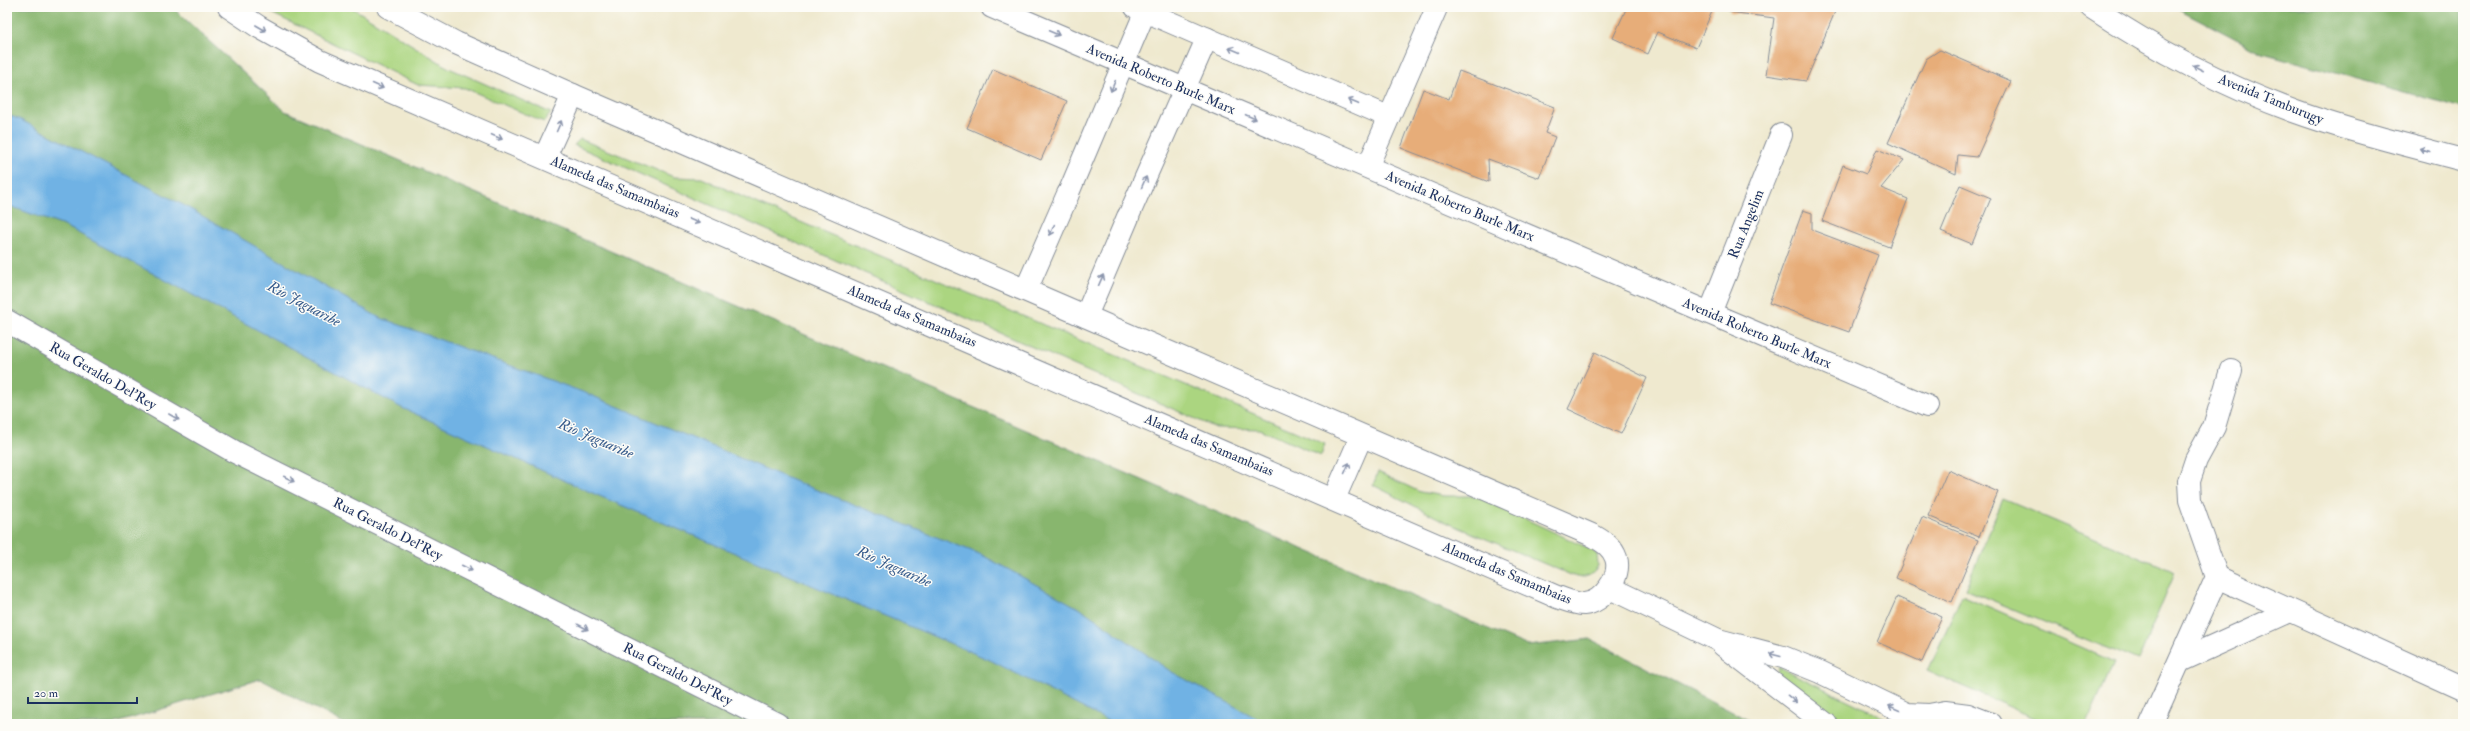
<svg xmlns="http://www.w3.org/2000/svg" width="2470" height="731" font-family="'IM FELL Double Pica',serif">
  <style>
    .green { fill: #abd580; stroke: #63826f }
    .forest { fill: #88b66e; stroke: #527266 }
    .water { fill: #6fb2e4; stroke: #4570a1 }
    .building { fill: #e7ad79 }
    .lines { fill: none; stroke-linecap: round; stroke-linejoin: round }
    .service-casing { stroke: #858c96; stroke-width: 23 }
    .minor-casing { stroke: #858c96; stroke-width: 24 }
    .secondary-casing { stroke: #858c96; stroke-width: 24 }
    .service { stroke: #fff; stroke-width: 21 }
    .minor { stroke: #fff; stroke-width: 22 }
    .secondary { stroke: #fff; stroke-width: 22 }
    .oneway { stroke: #8d97ae }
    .labels { text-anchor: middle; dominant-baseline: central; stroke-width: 3; stroke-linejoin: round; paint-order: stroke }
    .street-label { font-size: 14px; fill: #1b2f5e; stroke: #fdfcf7 }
    .water-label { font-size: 15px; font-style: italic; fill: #385d8d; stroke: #fdfcf7 }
  </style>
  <rect width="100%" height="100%" fill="#fdfcf7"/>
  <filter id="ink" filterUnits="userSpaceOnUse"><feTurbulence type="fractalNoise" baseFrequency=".025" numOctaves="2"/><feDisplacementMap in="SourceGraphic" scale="8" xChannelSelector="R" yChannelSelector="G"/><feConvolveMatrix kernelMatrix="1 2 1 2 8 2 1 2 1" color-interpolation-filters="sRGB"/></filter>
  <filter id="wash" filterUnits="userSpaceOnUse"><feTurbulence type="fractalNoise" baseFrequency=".012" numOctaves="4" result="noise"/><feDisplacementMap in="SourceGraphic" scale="16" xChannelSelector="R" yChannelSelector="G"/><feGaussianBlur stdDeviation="0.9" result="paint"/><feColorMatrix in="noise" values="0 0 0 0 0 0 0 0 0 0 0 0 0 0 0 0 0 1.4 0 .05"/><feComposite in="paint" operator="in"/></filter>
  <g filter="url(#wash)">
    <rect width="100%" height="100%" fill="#efe9cf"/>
    <g class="green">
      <polygon points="259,7 351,7 449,68 551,113 544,122 465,88 418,85"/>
      <polygon points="580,139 674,177 702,178 758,204 1325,444 1321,456 1259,429 1216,428 574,145"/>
      <path d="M1378 472 1420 492 1444 496H1476L1588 548 1597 554 1598 566C1590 577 1584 580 1571 575L1446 522 1373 485Z"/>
      <polygon points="2003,499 2175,572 2138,661 1965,589"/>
      <polygon points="1962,595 2114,662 2087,724 2048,724 1928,671"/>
      <polygon points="1779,667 1889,720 1894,724 1846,724 1775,678"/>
    </g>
    <g class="forest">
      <polygon points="7,7 172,7 285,111 1528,646 1590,639 1756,724 345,724 260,679 113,724 7,724"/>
      <polygon points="2175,7 2463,7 2463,108 2263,53"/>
    </g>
    <polygon class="water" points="7,115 19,119 185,206 378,317 588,394 794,481 982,555 1084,611 1170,671 1267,724 1114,724 990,660 597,495 400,407 67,227 7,205"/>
    <g id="blocks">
      <g class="building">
        <polygon points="1627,7 1714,7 1696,48 1658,32 1648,54 1613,38"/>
        <polygon points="1731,7 1837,7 1806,81 1766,75 1774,18 1729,12"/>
        <polygon points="1940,50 2011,81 1977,157 1958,155 1956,174 1888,143 1926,59"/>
        <polygon points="993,69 1067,101 1041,160 967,128"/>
        <polygon points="1459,71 1555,107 1545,133 1555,137 1539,178 1488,159 1489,182 1401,148 1423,89 1449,99"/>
        <polygon points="1877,149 1904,160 1881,188 1908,199 1889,247 1822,221 1843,165 1866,174"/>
        <polygon points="1960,185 1991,198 1972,244 1941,231"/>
        <polygon points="1803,210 1812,213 1812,230 1878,255 1849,332 1769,303"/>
        <polygon points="1595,352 1647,378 1621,434 1568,409"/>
        <polygon points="1948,470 1998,492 1979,537 1928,516"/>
        <polygon points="1922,517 1978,540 1952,602 1896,578"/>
        <polygon points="1897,597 1942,617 1922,662 1877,642"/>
      </g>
    </g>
  </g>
  <g filter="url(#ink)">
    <use href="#blocks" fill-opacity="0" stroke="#858c96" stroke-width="1"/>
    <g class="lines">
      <defs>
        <g id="service">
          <polyline points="1135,7 1389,117"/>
          <polyline points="1368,166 1437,7"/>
          <polyline points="1068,194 1145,12"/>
          <polyline points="1128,217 1207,38"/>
        </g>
        <g id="minor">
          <path d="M229 7 259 27 320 61 1557 597C1566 600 1575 604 1584 604 1603 603 1622 576 1616 558 1612 546 1602 541 1592 535L573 95 456 43 388 7"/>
          <polyline points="992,7 1927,406"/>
          <polyline points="545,157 573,95"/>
          <polyline points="1026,290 1068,194"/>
          <polyline points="1710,313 1781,135"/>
          <polyline points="1086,316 1128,217"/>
          <polyline points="1334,499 1361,437"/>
          <polyline points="2217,577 2463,689"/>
          <polyline points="1610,588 1718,640 1783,657 1820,672 1907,714 1929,715 1945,712 1968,715 1991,724"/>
          <polyline points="1723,645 1826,724"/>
          <polyline points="2180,661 2290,611"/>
          <polyline points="2151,724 2217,577 2190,500 2189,481 2196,460 2214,427 2231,370"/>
        </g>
        <g id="secondary">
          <path d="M2091 7C2154 49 2225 86 2296 112 2351 132 2408 145 2463 160"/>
          <polyline points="7,321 235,452 777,724"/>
        </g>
      </defs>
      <use href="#service" class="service-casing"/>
      <use href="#minor" class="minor-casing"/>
      <use href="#secondary" class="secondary-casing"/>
      <use href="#service" class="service"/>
      <use href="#minor" class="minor"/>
      <use href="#secondary" class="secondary"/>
    </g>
    <defs><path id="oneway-shaft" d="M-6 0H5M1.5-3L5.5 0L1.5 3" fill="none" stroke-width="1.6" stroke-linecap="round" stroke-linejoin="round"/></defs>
    <g class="oneway">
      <use href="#oneway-shaft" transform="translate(261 28) rotate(30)"/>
      <use href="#oneway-shaft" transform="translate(1054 33) rotate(23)"/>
      <use href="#oneway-shaft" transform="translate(1234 50) rotate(-157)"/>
      <use href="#oneway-shaft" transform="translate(2198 68) rotate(-153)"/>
      <use href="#oneway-shaft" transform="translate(378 86) rotate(24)"/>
      <use href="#oneway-shaft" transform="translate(1113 86) rotate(113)"/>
      <use href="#oneway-shaft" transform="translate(1353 102) rotate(-157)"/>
      <use href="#oneway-shaft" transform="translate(1251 117) rotate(23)"/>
      <use href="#oneway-shaft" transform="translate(559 126) rotate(-66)"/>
      <use href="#oneway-shaft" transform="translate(497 137) rotate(23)"/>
      <use href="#oneway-shaft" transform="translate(2425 150) rotate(-164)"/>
      <use href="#oneway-shaft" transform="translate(1144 182) rotate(-66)"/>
      <use href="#oneway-shaft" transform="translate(694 221) rotate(23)"/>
      <use href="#oneway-shaft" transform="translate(1052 230) rotate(113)"/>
      <use href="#oneway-shaft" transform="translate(1101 280) rotate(-66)"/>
      <use href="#oneway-shaft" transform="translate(174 417) rotate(30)"/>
      <use href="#oneway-shaft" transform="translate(1347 468) rotate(-66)"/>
      <use href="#oneway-shaft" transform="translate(289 479) rotate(27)"/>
      <use href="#oneway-shaft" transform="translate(467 568) rotate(27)"/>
      <use href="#oneway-shaft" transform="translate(583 627) rotate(27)"/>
      <use href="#oneway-shaft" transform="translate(1775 655) rotate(-165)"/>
      <use href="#oneway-shaft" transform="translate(1792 699) rotate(39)"/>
      <use href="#oneway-shaft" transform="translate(1894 708) rotate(-156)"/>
    </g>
  </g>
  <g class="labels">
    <g class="street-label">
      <text transform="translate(1161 79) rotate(23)">Avenida Roberto Burle Marx</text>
      <text transform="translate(2271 99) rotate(22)">Avenida Tamburugy</text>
      <text transform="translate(615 187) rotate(23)">Alameda das Samambaias</text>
      <text transform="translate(1460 206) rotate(23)">Avenida Roberto Burle Marx</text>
      <text transform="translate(1746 224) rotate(-68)">Rua Angelim</text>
      <text transform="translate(912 316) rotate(23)">Alameda das Samambaias</text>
      <text transform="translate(1757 333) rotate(23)">Avenida Roberto Burle Marx</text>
      <text transform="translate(103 376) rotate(30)">Rua Geraldo Del'Rey</text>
      <text transform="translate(1209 445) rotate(23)">Alameda das Samambaias</text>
      <text transform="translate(388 529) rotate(27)">Rua Geraldo Del'Rey</text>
      <text transform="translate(1507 573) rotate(23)">Alameda das Samambaias</text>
      <text transform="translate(678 674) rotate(27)">Rua Geraldo Del'Rey</text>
    </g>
    <g class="water-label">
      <text transform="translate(304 304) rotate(28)">Rio Jaguaribe</text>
      <text transform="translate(596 439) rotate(23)">Rio Jaguaribe</text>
      <text transform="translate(894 567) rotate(24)">Rio Jaguaribe</text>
    </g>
  </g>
  <rect width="2470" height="731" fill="none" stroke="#fdfcf7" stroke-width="24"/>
  <path d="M28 697v6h109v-6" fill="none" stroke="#1b2f5e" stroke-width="2"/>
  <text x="34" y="697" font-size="12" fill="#1b2f5e" stroke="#fdfcf7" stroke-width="3" paint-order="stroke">20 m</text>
</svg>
